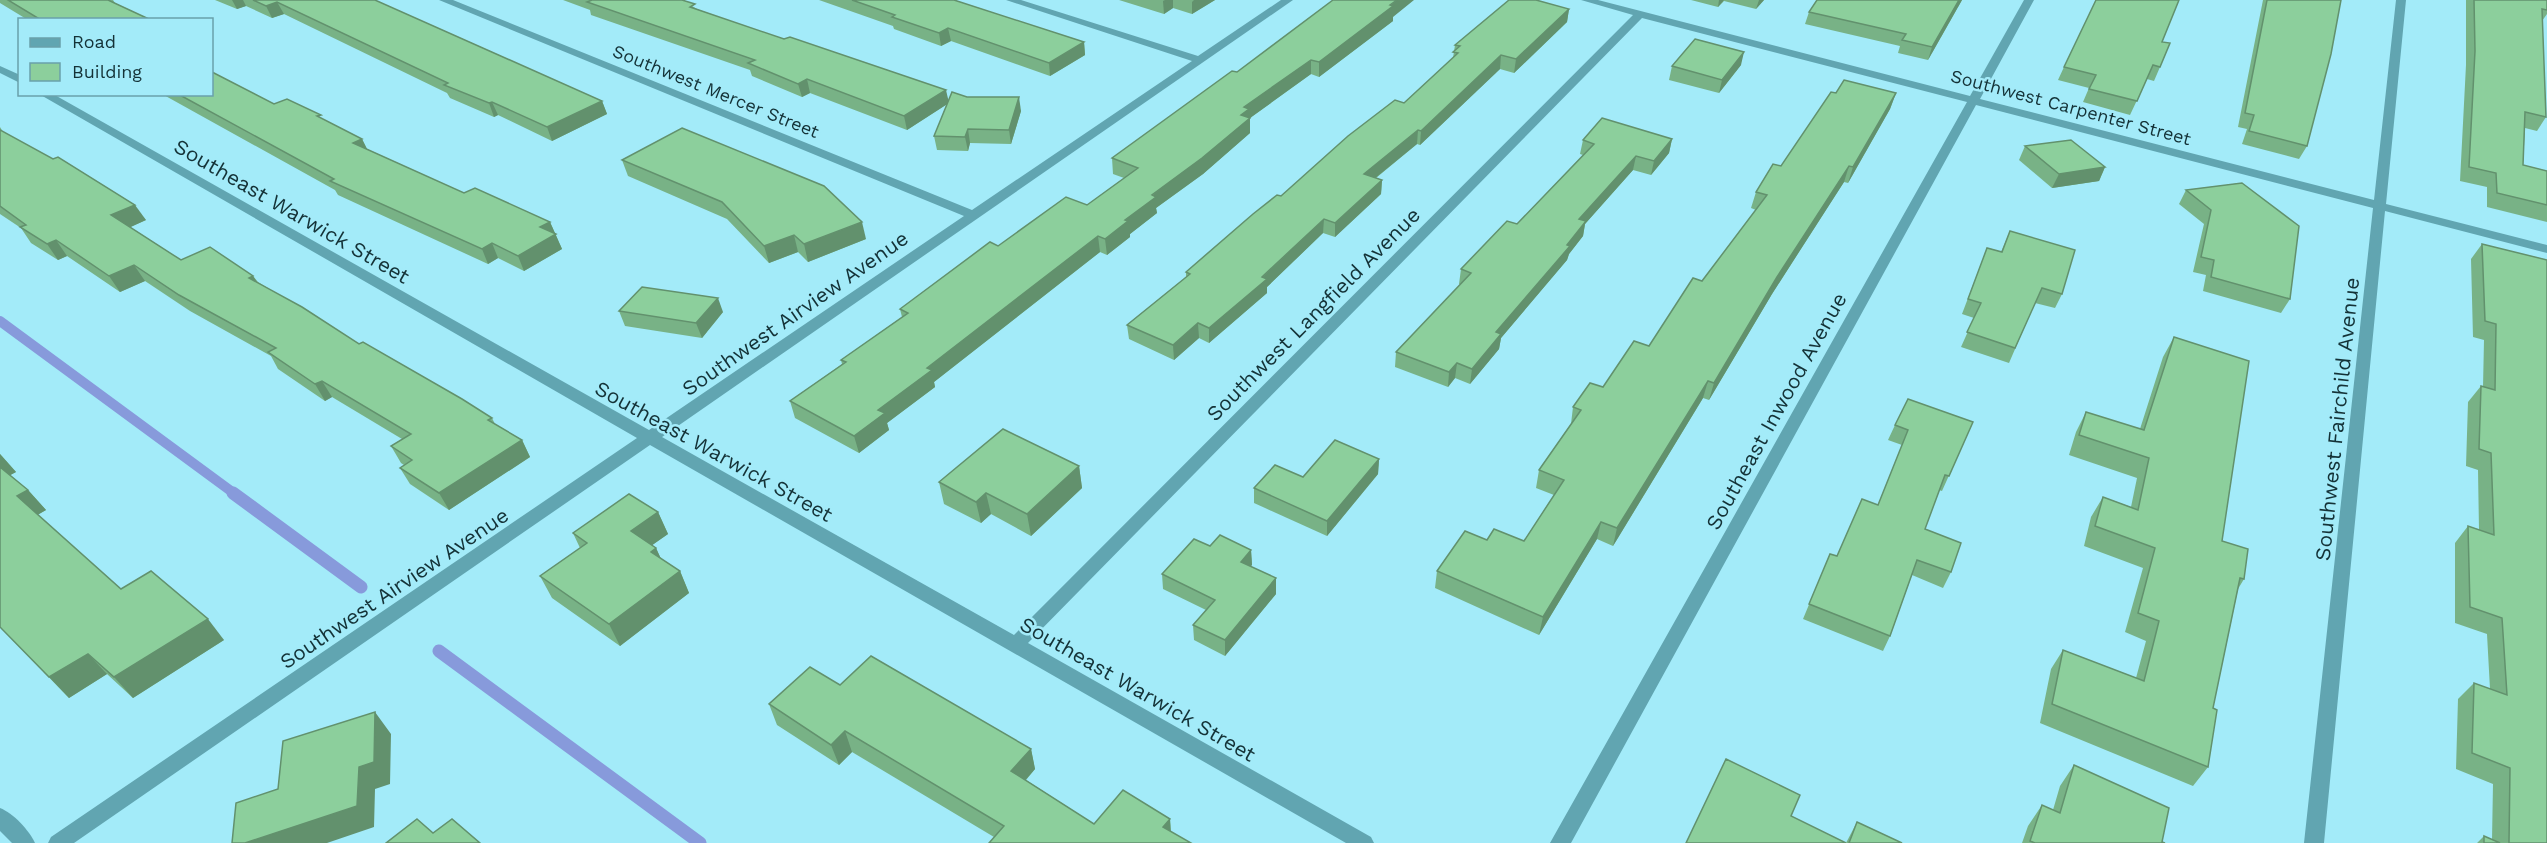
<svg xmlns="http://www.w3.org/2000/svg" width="2547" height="843" font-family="'Work Sans',sans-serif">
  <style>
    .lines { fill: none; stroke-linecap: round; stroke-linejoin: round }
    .stream-far1 { stroke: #879adb; stroke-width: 10 }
    .stream { stroke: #879adb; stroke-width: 13 }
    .street { fill: #61a5b1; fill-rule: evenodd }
    .wall { fill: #78b286 }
    .shaded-wall { fill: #62916d }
    .building { fill: #8ccf9c; stroke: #62916d; stroke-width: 1.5 }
    .labels { text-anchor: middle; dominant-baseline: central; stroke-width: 5; stroke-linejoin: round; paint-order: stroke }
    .far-street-label { font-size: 18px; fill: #143237; stroke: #a3ebf9 }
    .street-label { font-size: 21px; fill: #143237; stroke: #a3ebf9 }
  </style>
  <rect width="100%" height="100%" fill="#a3ebf9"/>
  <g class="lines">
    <polyline class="stream-far1" points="0,321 235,494"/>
    <g class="stream">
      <polyline points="233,493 361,587"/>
      <polyline points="439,651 700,843"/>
    </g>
    <g class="street">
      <polygon points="439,0 453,0 972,210 1192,61 1006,0 1021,0 1198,56 1281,0 1293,0 662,437 1014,635 1633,15 1581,0 1598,0 1970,96 2024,0 2034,0 1980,99 2374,200 2396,0 2406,0 2386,204 2547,245 2547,253 2385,211 2324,843 2304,843 2373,208 1976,105 1571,843 1550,843 1967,102 1642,18 1028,643 1371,837 1374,843 1346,843 650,445 74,843 48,843 51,837 637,438 39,94 53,94 649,430 964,216"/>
      <polygon points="0,66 20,75 20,83 0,73"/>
      <path d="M0 808C13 813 29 830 35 843H12L0 831Z"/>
    </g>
  </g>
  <g class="wall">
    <polygon points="0,0 113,0 115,3 151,20 28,20 0,3"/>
    <polygon points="215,0 375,0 602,101 607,114 552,141 498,115 494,117 450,98 447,93 284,14 272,18 246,6 237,9"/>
    <polygon points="563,0 682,0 697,9 948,102 967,97 1021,111 1011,144 970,143 968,151 937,150 934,136 947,104 907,130 810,93 802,97 752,76 750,70 591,15 590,10"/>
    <polygon points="819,0 954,0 1084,42 1085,55 1050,76 951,41 941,46 894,29 893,26"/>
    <polygon points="1119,0 1215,0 1192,14 1173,8 1164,14"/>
    <polygon points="1691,0 1764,0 1756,9 1724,1 1718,7"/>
    <polygon points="1817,0 1962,0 1928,60 1898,53 1900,46 1805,24 1809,12"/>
    <polygon points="2263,0 2341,0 2307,146 2299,159 2242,144 2247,129 2238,127"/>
    <polygon points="2466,0 2547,0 2547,14 2542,21 2546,117 2537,131 2525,128 2523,165 2547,171 2547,222 2487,207 2487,187 2460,181 2466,65"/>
    <polygon points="1569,9 1567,22 1514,73 1500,69 1420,145 1417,144 1376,178 1382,180 1381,194 1335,237 1323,233 1267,287 1267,293 1209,343 1199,338 1174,360 1129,339 1127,325 1186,277 1186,272 1281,196 1404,103 1453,58 1455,45"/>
    <polygon points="1393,17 1393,21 1319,77 1311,74 1250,118 1250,133 1203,174 1156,208 1157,213 1130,234 1130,237 1107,255 1100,252 934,382 935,387 887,423 889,430 859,453 795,418 790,401 842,364 841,360 902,317 900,309 998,246 1087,205 1124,178 1113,174 1112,158 1237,72"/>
    <polygon points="2162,42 2160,67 2154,81 2147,79 2130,115 2083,102 2089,88 2058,80 2064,67"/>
    <polygon points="1741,65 1719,93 1669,80 1672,66"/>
    <polygon points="214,73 274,104 324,120 362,139 367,149 464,193 550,222 562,249 524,271 498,258 488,264 338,195 335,190 162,94 212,94"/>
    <polygon points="1836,93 1896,93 1890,109 1848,183 1844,182 1772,294 1709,400 1703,398 1613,546 1597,539 1539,635 1435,588 1437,571 1487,540 1524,541 1554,495 1536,488 1539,470 1571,424 1573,407 1603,387 1649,346 1702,281 1756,210 1751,208 1756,192 1781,166"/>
    <polygon points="0,127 3,132 146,220 130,227 181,260 253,276 258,282 359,344 492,418 495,424 522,440 530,457 449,510 410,484 400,468 404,465 401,463 391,446 402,439 332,397 325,401 278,369 271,356 190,311 145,281 120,292 67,256 58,260 31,243 21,228 0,214"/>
    <polygon points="1672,139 1669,153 1651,175 1633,170 1585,224 1583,236 1569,254 1567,260 1501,338 1499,349 1470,384 1455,378 1448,387 1395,367 1396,352 1461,284 1459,284 1461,269 1517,224 1583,155 1580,154 1583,140"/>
    <polygon points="2025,146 2105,167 2099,181 2052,188 2019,160"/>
    <polygon points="622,160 866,239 808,262 798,252 769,263 727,219 628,176"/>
    <polygon points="2242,183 2290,299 2281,313 2203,291 2206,275 2193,272 2204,224 2179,204 2186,190"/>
    <polygon points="2010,231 2062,294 2055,308 2035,303 2009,363 1961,347 1974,318 1962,314 1987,248 2001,252"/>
    <polygon points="2482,244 2547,260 2547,843 2477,843 2484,836 2492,840 2493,784 2456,769 2458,699 2474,683 2490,689 2487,634 2455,623 2455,543 2468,526 2479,530 2478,470 2466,466 2468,402 2481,386 2483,387 2484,340 2473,337 2471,259"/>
    <polygon points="619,311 723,312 702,338 625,326"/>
    <polygon points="2174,337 2222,541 2244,579 2238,589 2213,708 2208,767 2193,786 2040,723 2051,669 2063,650 2136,678 2146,641 2125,632 2143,568 2084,546 2091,517 2103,497 2131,507 2137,478 2069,455 2076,432 2086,412 2140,429 2163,357"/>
    <polygon points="1973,422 1942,491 1939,490 1925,529 1951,572 1943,588 1912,575 1890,636 1883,651 1803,619 1830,554 1837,556 1878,505 1902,445 1888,440 1895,425"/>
    <polygon points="0,454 16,472 10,475 28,490 46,510 37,515 121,589 224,640 133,698 107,674 69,698 0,627"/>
    <polygon points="1379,459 1378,474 1327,536 1254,503 1254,488"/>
    <polygon points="1079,466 1082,488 1031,536 991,514 981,523 944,504 939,482"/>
    <polygon points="658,512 668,534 652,545 656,548 661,559 680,571 689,593 620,646 552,598 540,576 580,548 573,533"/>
    <polygon points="1210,546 1251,550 1252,565 1250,566 1276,594 1225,656 1194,640 1193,625 1206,610 1163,589 1162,574"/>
    <polygon points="840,685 1031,749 1035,769 1026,780 1094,824 1170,819 1171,831 994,837 852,752 839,765 777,725 769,704"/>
    <polygon points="2074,765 2162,842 2165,843 2022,843 2028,826 2042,805 2053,810 2060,786"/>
    <polygon points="1857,822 1902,843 1846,843"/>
  </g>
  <g class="shaded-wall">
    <polygon points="232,0 243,0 246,6 237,9"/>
    <polygon points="1165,0 1173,0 1173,8 1164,14 1163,1"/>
    <polygon points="1194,0 1215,0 1192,14 1192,2"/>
    <polygon points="1397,0 1414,0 1393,17 1393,21 1319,77 1319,62"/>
    <polygon points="1719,0 1724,0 1718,7"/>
    <polygon points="1759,0 1764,0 1756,9"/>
    <polygon points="1959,0 1962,0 1928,60 1932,47"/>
    <polygon points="277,2 284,14 272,18 266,6"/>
    <polygon points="1569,9 1567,22 1514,73 1516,59"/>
    <polygon points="948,28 951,41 941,46 939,33"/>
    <polygon points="1084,42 1085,55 1050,76 1049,63"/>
    <polygon points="1744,52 1741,65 1719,93 1722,80"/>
    <polygon points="1501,55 1500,69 1420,145 1421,131"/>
    <polygon points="1311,60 1311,74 1250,118 1250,133 1203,174 1156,208 1157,213 1130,234 1130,237 1107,255 1105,239 1241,115 1244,107"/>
    <polygon points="807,79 810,93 802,97 798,84"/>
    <polygon points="946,90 949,103 907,130 904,116"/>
    <polygon points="1896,93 1890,109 1848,183 1853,167"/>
    <polygon points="1019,97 1021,111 1011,144 1009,130"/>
    <polygon points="602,101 607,114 552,141 547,127"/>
    <polygon points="492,102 498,115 494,117 489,103"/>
    <polygon points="968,129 970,143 968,151 965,137"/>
    <polygon points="1418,130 1417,144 1363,188 1364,174"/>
    <polygon points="362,139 369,153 353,143"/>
    <polygon points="1672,139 1669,153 1651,175 1654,161"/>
    <polygon points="1636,156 1633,170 1585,224 1583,236 1569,254 1567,260 1501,338 1499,349 1470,384 1472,369 1496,332 1579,219"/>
    <polygon points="1849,166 1844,182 1772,294 1709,400 1714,383 1777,277"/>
    <polygon points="2105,167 2099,181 2052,188 2059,174"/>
    <polygon points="1382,180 1381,194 1335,237 1335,223"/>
    <polygon points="135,205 146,220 122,231 111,215"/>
    <polygon points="1324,219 1323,233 1267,287 1267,293 1209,343 1209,328"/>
    <polygon points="550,222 562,249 524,271 518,256 540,227"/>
    <polygon points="862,222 866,239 808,262 804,244"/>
    <polygon points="794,235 798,252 769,263 764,246"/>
    <polygon points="1098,236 1100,252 934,382 935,387 887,423 889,430 859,453 854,436 878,410 927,368"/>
    <polygon points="56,240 67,256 58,260 47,244"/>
    <polygon points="492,243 498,258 488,264 482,249"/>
    <polygon points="134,265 145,281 120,292 109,276"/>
    <polygon points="253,276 263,291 249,278"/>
    <polygon points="718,298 723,312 702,338 696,323"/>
    <polygon points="1198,323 1199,338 1174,360 1173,345"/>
    <polygon points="1457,363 1455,378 1448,387 1449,372"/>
    <polygon points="322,381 332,397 325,401 315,384"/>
    <polygon points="1708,381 1703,398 1613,546 1617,528"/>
    <polygon points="522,440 530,457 449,510 439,493"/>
    <polygon points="0,454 16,472 5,478 0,472"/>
    <polygon points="1379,459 1378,474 1327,536 1327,521"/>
    <polygon points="1079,466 1082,488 1031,536 1027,514"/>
    <polygon points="28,490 46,510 34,517 17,496"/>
    <polygon points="986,493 991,514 981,523 976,502"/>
    <polygon points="658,512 668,534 641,553 631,531"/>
    <polygon points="1601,522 1597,539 1539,635 1543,617"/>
    <polygon points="656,548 666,570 651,552"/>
    <polygon points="1251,550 1252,565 1241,577 1241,562"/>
    <polygon points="680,571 689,593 620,646 609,624"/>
    <polygon points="1276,578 1276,594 1225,656 1225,640"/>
    <polygon points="208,619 224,640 133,698 114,677"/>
    <polygon points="88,654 107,674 69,698 49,677"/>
    <polygon points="375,712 391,734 390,784 375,789 374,827 327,843 245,843 359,767"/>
    <polygon points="845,731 852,752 839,765 831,745"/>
    <polygon points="1031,749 1035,769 1016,791 1011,771"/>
    <polygon points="1170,819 1171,839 1163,827"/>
  </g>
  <g class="building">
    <polygon points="8,0 108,0 151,20 41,20"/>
    <polygon points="253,0 375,0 602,101 547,127 492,102 489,103 444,85 448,83 277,2 266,6"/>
    <polygon points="592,0 682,0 695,4 690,7 784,39 790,37 946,90 904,116 807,79 798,84 748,63 755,60 587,2"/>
    <polygon points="852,0 954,0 1084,42 1049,63 948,28 939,33 892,17 895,15"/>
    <polygon points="1333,0 1397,0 1390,5 1393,6 1319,62 1311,60 1244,107 1249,109 1241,115 1250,118 1202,158 1152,195 1156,197 1125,220 1128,221 1105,239 1098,236 927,368 932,370 878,410 885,413 854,436 790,401 846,362 841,360 908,313 900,309 990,242 998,246 1066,197 1087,205 1138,168 1112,158 1232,71 1237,72"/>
    <polygon points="1509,0 1536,0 1569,9 1516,59 1501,55 1421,131 1418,130 1364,174 1382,180 1335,223 1324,219 1262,277 1267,279 1209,328 1198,323 1173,345 1127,325 1190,274 1186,272 1253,214 1277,195 1281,196 1348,136 1395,100 1404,103 1458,53 1453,52 1460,46 1455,45"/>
    <polygon points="1817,0 1959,0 1932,47 1902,40 1906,34 1809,12"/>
    <polygon points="2096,0 2179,0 2162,42 2170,43 2160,67 2153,65 2137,101 2089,89 2096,75 2064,67"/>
    <polygon points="2267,0 2341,0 2331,54 2307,146 2249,131 2254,115 2245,113"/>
    <polygon points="2474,0 2547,0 2547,10 2542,9 2546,117 2525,112 2523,165 2547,171 2547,205 2497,193 2496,173 2469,167 2475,51"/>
    <polygon points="1695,39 1744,52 1722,80 1672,66"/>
    <polygon points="212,72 274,104 287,99 321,115 317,116 362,139 353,143 464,193 475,188 550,222 540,227 556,234 518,256 492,243 482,249 330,181 334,179 178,94 212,94"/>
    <polygon points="1844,80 1896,93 1853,167 1849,166 1777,277 1714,383 1708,381 1617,528 1601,522 1543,617 1437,571 1465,531 1487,540 1494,529 1524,541 1564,480 1539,470 1581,410 1573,407 1590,383 1603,387 1634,341 1649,346 1693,278 1702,281 1767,195 1756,192 1773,164 1781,166 1831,92 1836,93"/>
    <polygon points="952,92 967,97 1019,97 1009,130 968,129 965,137 934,136"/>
    <polygon points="1602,118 1672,139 1654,161 1636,156 1579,219 1586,221 1567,245 1570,246 1496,332 1501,334 1472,369 1457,363 1449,372 1396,352 1471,273 1461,269 1507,221 1517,224 1594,144 1583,140"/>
    <polygon points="682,128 824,186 862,222 804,244 794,235 764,246 722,202 622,160"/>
    <polygon points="0,130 53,159 58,157 135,205 111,215 181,260 210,247 253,276 249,278 302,307 359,344 363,342 462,399 492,418 488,420 522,440 439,493 400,468 412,460 391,446 411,434 322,381 315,384 268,352 276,348 179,295 134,265 109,276 56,240 47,244 20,227 26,225 0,206"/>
    <polygon points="2071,140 2105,167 2059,174 2025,146"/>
    <polygon points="2242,183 2299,226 2290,299 2211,277 2214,260 2201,257 2211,210 2186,190"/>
    <polygon points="2010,231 2075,250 2062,294 2042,288 2015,348 1967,332 1981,303 1968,299 1987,248 2002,252"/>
    <polygon points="2482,244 2547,260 2547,843 2509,843 2510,768 2472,753 2474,683 2507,695 2502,618 2470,607 2468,526 2494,535 2491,453 2479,449 2481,386 2495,390 2496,324 2485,321"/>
    <polygon points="642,287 718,298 696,323 619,311"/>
    <polygon points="2174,337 2249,361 2222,541 2248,549 2244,579 2240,578 2213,708 2217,710 2208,767 2052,704 2063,650 2144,681 2159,621 2138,613 2155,548 2095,526 2103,497 2138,510 2149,458 2079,435 2086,412 2144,430"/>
    <polygon points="1908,399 1973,422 1949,476 1945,475 1925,529 1961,543 1951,572 1917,560 1890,636 1809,604 1830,554 1837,556 1862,499 1878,505 1908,430 1895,425"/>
    <polygon points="1003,429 1079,466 1027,514 986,493 976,502 939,482"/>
    <polygon points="1335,440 1379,459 1327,521 1254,488 1275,465 1303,477"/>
    <polygon points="0,467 28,490 17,496 121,589 151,571 208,619 114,677 88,654 49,677 0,627"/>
    <polygon points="629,494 658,512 631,531 656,548 651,552 680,571 609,624 540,576 587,543 573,533"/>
    <polygon points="1220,535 1251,550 1241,562 1276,578 1225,640 1193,625 1215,600 1162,574 1194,539 1210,546"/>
    <polygon points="871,656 1031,749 1011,771 1094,824 1123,790 1170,819 1163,827 1191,843 989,843 1004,826 845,731 831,745 769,704 810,667 840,685"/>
    <polygon points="375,712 374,762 359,767 357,806 245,843 232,843 236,803 278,789 283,741"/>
    <polygon points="1726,759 1800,795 1791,816 1846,843 1686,843"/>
    <polygon points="2074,765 2169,808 2162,842 2165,843 2035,843 2030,841 2042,805 2060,813"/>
    <polygon points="417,819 433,833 452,819 480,843 386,843"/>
    <polygon points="1857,822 1902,843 1849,843"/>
    <polygon points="2484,836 2500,843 2484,843"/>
  </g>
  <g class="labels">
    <g class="far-street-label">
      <text transform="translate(716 91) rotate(22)">Southwest Mercer Street</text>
      <text transform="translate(2071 107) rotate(15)">Southwest Carpenter Street</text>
    </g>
    <g class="street-label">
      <text transform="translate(292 211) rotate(30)">Southeast Warwick Street</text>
      <text transform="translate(795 313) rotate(-35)">Southwest Airview Avenue</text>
      <text transform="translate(1313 314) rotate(-45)">Southwest Langfield Avenue</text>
      <text transform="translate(1776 411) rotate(-61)">Southeast Inwood Avenue</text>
      <text transform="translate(2337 419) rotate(-84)">Southwest Fairchild Avenue</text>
      <text transform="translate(714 451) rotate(29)">Southeast Warwick Street</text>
      <text transform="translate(394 588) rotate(-34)">Southwest Airview Avenue</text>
      <text transform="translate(1138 689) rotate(30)">Southeast Warwick Street</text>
    </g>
  </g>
  <rect x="18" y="18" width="195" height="78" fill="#a3ebf9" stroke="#6aa1ab" stroke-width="1.5"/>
  <rect x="30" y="38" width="30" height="9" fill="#61a5b1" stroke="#6aa1ab" stroke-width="1.5"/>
  <text x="72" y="48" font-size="18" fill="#143237">Road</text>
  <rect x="30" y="63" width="30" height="18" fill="#8ccf9c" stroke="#6aa1ab" stroke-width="1.5"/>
  <text x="72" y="78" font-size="18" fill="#143237">Building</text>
</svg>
